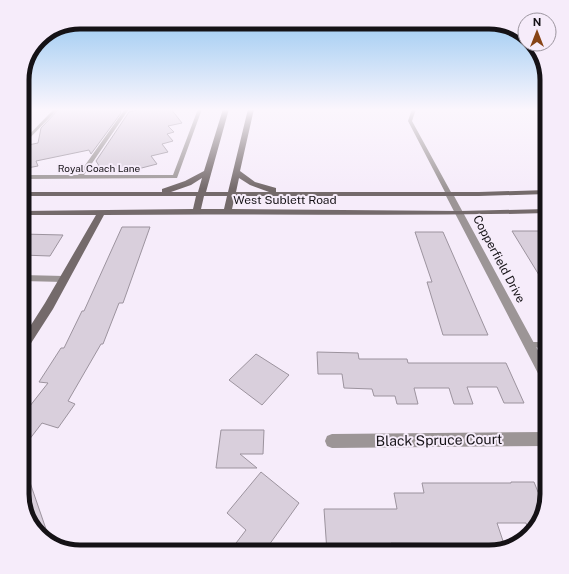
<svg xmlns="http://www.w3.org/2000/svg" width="569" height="574" font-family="'Public Sans',sans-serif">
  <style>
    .building { fill: #d9cfdc; stroke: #9c939e }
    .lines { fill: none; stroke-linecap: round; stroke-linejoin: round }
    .lane { fill: #9c9596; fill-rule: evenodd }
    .street { fill: #9c9596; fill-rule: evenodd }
    .secondary { fill: #746a6b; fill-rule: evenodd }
    .labels { text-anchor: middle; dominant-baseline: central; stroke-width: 4; stroke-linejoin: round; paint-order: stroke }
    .far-street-label { font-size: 10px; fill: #151216; stroke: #f6ecfa }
    .street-label { font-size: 12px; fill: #151216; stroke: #f6ecfa }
    .near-street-label { font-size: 14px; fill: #151216; stroke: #f6ecfa }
    .rim { fill: none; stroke: #151216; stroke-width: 5 }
  </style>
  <rect width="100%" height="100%" fill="#f6ecfa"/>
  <g class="building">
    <polygon points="59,109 120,109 121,113 91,154 89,150 36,161 38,166 22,169 22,153 28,151 28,145 38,143 41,128"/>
    <polygon points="141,109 171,109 182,123 168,126 174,132 167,134 173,141 162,144 168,152 151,156 157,164 130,171 128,169 122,171 120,168 103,172 96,161 129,112"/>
    <polygon points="122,227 150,227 123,303 119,303 103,344 101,344 68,401 75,404 58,428 42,423 22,449 22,416 48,383 39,382 61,348 64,348 82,311 84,311"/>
    <polygon points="512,231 547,231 547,288"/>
    <polygon points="415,232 443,232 488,335 443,335 427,282 432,282"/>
    <polygon points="22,234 63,235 50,256 22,255"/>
    <polygon points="317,352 358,353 359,359 407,359 408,363 506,363 524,403 504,403 497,387 467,387 473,404 454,404 449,388 414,388 418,404 397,404 395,396 374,396 372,389 344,388 342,374 318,374"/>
    <polygon points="256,354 289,375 262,405 229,380"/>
    <polygon points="221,430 264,430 263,454 240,454 257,468 216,468"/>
    <polygon points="22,465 24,465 47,532 40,535 36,532 22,494"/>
    <polygon points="261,472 299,503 264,552 238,552 233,547 246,530 227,513"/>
    <polygon points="511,482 534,482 538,492 547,492 547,494 541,519 530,534 526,523 497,523 504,544 391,543 393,552 327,552 324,509 397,509 394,493 424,493 422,483 511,483"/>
  </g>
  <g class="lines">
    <g class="lane">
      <polygon points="54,109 58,109 22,146 22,142"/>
      <polygon points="125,109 129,109 84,175 173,175 198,109 202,109 177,178 22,179 22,175 78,175"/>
      <polygon points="412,109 416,109 412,121 452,194 451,195 447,195 446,194 408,121"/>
      <polygon points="530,342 547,342 547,348 527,347 526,345 527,343"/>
    </g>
    <g class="street">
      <polygon points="446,192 452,192 453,194 547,367 547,384 543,383 445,194"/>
      <polygon points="22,275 64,276 69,279 64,282 22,281"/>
      <polygon points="547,432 547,446 332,448 327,446 325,441 327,436 332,434"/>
    </g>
    <path class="secondary" d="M223 109H229L206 192H228L248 109H254L240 171 255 182 276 188V192H479L547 190V194L479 196H235L232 209 460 211 547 209V213C399 217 252 213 104 215L53 309 26 351 22 353V339L45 303 96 215H22V211L193 209 196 196H22V192H162V189L185 181 204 171ZM202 178 198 192H171L191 185ZM239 178 250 185 269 192H236ZM204 196H227L224 209H201Z"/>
  </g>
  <linearGradient id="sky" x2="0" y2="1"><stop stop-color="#8dc3f0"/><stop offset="0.58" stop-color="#fbf6fd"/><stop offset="1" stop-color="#fbf6fd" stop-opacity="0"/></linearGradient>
  <rect width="569" height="189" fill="url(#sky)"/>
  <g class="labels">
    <g class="far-street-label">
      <text x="99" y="168">Royal Coach Lane</text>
    </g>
    <g class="street-label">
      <text x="285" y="200">West Sublett Road</text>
      <text transform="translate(499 259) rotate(62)">Copperfield Drive</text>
    </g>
    <g class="near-street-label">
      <text transform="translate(439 440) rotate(-1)">Black Spruce Court</text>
    </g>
  </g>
  <path d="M0 0H569V574H0ZM80 29H489A51 51 0 0 1 540 80V494A51 51 0 0 1 489 545H80A51 51 0 0 1 29 494V80A51 51 0 0 1 80 29Z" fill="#f6ecfa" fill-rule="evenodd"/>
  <path class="rim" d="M80 29H489A51 51 0 0 1 540 80V494A51 51 0 0 1 489 545H80A51 51 0 0 1 29 494V80A51 51 0 0 1 80 29Z"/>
  <g transform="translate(537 32)"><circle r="19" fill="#f6ecfa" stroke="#9c959f"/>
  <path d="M0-3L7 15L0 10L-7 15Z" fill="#874416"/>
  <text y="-6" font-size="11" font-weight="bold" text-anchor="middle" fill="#151216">N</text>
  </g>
</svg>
